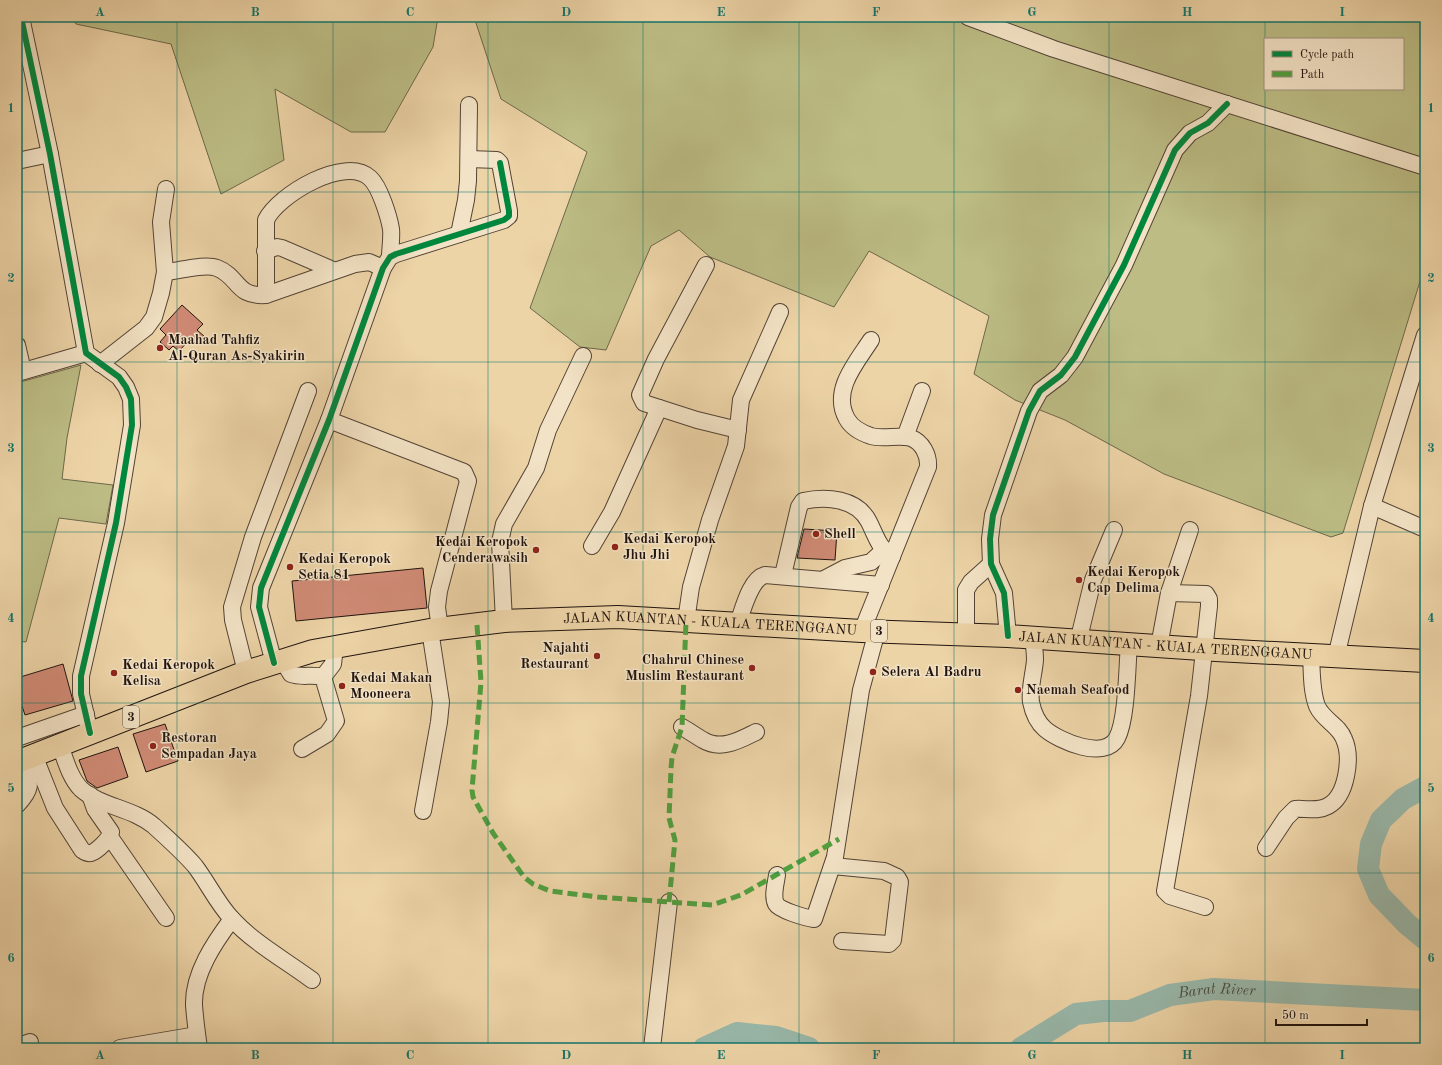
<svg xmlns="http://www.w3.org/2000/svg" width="1442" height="1065" font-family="'Old Standard TT',serif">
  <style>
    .green { fill: #bcbc84; stroke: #6e684a; fill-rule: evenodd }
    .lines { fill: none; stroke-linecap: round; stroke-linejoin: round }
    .river { stroke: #99b8aa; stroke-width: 22 }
    .building { fill: #d18b76; stroke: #20130f }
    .minor-casing { stroke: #534335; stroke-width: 18 }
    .highway-casing { stroke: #20130f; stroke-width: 24 }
    .minor { stroke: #f3e3c6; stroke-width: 16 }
    .highway { stroke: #edd4a7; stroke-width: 22 }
    .quiet { stroke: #50a03f; stroke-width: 5; stroke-dasharray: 10 5; stroke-linecap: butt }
    .cycleway-casing { stroke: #f3e3c6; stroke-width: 8 }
    .cycleway { stroke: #00873e; stroke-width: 6 }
    .grid { fill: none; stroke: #0f766e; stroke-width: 1; stroke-opacity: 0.55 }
    .poi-dot { fill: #8f2418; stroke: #f3e3c6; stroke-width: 1.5 }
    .labels { text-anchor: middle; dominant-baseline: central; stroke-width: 3; stroke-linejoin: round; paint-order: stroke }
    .shield { fill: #f3e3c6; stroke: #5f5146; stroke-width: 1 }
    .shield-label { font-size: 13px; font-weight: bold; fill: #20130f }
    .poi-label { font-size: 14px; font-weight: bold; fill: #20130f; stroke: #f3e3c6; text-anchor: start }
    .street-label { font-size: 14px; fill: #20130f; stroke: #f3e3c6 }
    .water-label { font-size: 15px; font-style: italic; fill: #4a4d45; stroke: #f3e3c6 }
    .neatline { fill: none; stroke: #0f766e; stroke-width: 1.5 }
    .grid-label { font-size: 13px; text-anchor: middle; font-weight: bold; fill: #0f766e }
  </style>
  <rect width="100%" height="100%" fill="#edd4a7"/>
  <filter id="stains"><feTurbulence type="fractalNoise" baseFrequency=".005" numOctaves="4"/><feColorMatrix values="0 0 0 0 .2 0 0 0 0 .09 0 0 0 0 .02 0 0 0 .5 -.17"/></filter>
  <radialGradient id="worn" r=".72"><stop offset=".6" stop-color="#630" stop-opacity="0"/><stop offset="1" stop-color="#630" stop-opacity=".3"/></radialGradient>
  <g class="green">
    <polygon points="70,17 438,17 433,47 385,132 351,132 275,89 284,160 221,194 171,44 76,24"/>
    <path d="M474 17H1425V265L1343 533 1331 537 1164 474 1065 420 1015 400 974 374 989 316 869 251 834 307 710 257 679 230 651 246 606 350 580 347 530 308 587 152 501 99ZM1265 39H1403V89H1265Z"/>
    <polygon points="81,365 67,438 62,479 113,485 106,524 59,518 26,642 17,641 17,383"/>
  </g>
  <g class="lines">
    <g class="river">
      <polyline points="1425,787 1403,799 1381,820 1371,844 1368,869 1379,895 1407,924 1425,939"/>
      <polyline points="704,1048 737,1033 776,1037 809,1048"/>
      <path id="s1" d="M1021 1048 1076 1014 1103 1011H1130L1170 995 1214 989 1425 1000"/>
    </g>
  </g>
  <g class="building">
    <polygon points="182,305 203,324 197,330 205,337 198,344 191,338 179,351 173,346 169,350 160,342 166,335 160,329"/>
    <polygon points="804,529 837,531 835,560 797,558"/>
    <polygon points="423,568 427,608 296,621 292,581"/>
    <polygon points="63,664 73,701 25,715 17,691 17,678"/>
    <polygon points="165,724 178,761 146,772 133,734"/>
    <polygon points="118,747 128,777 97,788 87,781 79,760"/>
  </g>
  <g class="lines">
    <defs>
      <g id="minor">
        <polyline points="21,17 50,154 86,353 119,377 126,387 131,399 132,425 116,523 81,676 81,694 90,733"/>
        <polyline points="968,17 1054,49 1425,167"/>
        <polyline points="17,161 50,154"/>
        <polyline points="459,234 466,200 468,181 469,105"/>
        <polyline points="265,251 277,247 282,248 333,270"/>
        <polyline points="706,265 656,359 640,395 644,403 697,420 738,430"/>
        <path d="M165 272C179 271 205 263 217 268 240 277 235 297 266 295L355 264 369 262 383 268"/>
        <path d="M266 295V220C278 195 345 155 370 178 380 187 389 217 391 229 392 238 390 248 390 257"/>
        <polyline points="17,345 23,371"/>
        <polyline points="100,364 146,328 154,317 161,293 165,272 161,222 166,189"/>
        <polyline points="17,373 86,353"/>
        <polyline points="329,420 464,472 468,481 439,591 437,607 440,629"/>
        <polyline points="905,437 922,391"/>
        <polyline points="1372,506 1425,529"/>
        <polyline points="592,546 612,512 659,408"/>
        <path d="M783 575 799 507 803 501C826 496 857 498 869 522 876 536 879 548 892 557"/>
        <polyline points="824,579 845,568 871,562 883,551"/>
        <polyline points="1169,593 1190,530"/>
        <polyline points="504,621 500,542 504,524 536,468 548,430 583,356"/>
        <polyline points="686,621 691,587 710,520 736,446 741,400 780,312"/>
        <path d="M738 623C743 610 750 579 765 575L881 585"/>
        <path d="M862 631 928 467C929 455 922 442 911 438 899 434 884 440 871 436 862 433 852 428 847 419 831 391 856 363 871 340"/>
        <polyline points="966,635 966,590 971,582 991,564"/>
        <polyline points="1008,636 1004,593 991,564 990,539 993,515 1029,411 1040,391 1061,375 1075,357 1124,265 1175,150 1190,133 1208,123 1227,104"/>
        <path d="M1033 638C1034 645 1035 653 1035 660 1034 674 1029 688 1031 702 1033 712 1038 723 1045 729 1059 741 1105 761 1117 738 1127 719 1127 667 1129 644"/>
        <polyline points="1078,642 1093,580 1114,530"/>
        <polyline points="1159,646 1169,593 1206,594 1209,599 1209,606 1199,696 1165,891 1170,896 1205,907"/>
        <polyline points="1336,657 1372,506 1425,335"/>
        <path d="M283 661 291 674C301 678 312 674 323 677L336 721 327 734 302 749"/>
        <polyline points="274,663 259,607 261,588 329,420 383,268 390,257 396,254 504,220 509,216 509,211 500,163 497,160 469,159"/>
        <polyline points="246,672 233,620 232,607 253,537 308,391"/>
        <polyline points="323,677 333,664 335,647"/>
        <path d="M682 727C689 731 696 736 703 740 721 751 740 740 756 732"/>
        <polyline points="17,738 86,714"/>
        <path d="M60 745C65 759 70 778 81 789 101 807 133 808 154 826 167 838 183 852 195 866 208 883 217 903 232 919 254 943 285 960 312 980"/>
        <path d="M34 755 55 808 82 850C85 852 87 854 91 853 97 851 110 839 111 832L95 809 90 795"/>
        <path d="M17 805C35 786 29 782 23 759"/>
        <polyline points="423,811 439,722 441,702 430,630"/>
        <polyline points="110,837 166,918"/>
        <path d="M1266 848 1286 818 1295 809C1306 808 1317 812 1328 806 1347 796 1352 757 1344 739 1339 725 1323 720 1317 706 1311 690 1312 671 1311 654"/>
        <polyline points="833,866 884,871 897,877 900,882 893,940 889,944 842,941"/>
        <path d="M777 875C776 883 772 896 776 904 779 910 806 918 814 919L835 857 861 690 877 631"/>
        <polyline points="17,1047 30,1042"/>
        <polyline points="120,1048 197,1035"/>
        <path d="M199 1048C197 1034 195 1019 194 1005 193 974 214 943 232 919"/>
        <polyline points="652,1048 669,902"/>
      </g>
      <g id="highway">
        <path id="s2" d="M17 762 246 672 313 651 430 630 504 621 618 617 862 631 1008 636 1216 650 1425 661"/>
      </g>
    </defs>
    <use href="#minor" class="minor-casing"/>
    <use href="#highway" class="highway-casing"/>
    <use href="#minor" class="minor"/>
    <use href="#highway" class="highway"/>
    <g class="quiet">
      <polyline points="477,625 481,682 472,790 473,797 493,833 524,877 533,884 550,891 598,897 712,905 741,895 839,839"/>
      <polyline points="669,902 675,840 669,818 671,769 672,757 682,727 686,621"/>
    </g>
    <defs>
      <g id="cycleway">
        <polyline points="21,17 50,154 86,353 119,377 126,387 131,399 132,425 116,523 81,676 81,694 90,733"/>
        <polyline points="1008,636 1004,593 991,564 990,539 993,515 1029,411 1040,391 1061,375 1075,357 1124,265 1175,150 1190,133 1208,123 1227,104"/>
        <polyline points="274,663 259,607 261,588 329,420 383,268 390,257 396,254 504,220 509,216 509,211 500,163"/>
      </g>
    </defs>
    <use href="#cycleway" class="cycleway-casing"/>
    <use href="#cycleway" class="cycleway"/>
  </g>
  <path class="grid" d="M177 17V1048M333 17V1048M488 17V1048M643 17V1048M799 17V1048M954 17V1048M1109 17V1048M1265 17V1048M17 192H1425M17 362H1425M17 532H1425M17 703H1425M17 873H1425"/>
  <g class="poi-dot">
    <circle cx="160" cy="348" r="4"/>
    <circle cx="816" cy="534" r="4"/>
    <circle cx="615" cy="547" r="4"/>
    <circle cx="536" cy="550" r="4"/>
    <circle cx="290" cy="567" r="4"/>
    <circle cx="1079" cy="580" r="4"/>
    <circle cx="597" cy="656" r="4"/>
    <circle cx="752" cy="668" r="4"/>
    <circle cx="873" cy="672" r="4"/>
    <circle cx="114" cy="673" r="4"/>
    <circle cx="342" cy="686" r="4"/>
    <circle cx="1018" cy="690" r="4"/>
    <circle cx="153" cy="746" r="4"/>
  </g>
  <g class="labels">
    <g class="shield">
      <rect x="871" y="620" width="16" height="22" rx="3"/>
      <rect x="123" y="706" width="16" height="22" rx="3"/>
    </g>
    <g class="shield-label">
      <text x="879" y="631">3</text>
      <text x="131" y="717">3</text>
    </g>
    <g class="poi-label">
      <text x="168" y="340">Maahad Tahfiz<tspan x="168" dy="16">Al-Quran As-Syakirin</tspan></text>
      <text x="824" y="534">Shell</text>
      <text x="623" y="539">Kedai Keropok<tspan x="623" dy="16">Jhu Jhi</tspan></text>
      <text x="528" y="542" text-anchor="end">Kedai Keropok<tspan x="528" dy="16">Cenderawasih</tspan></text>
      <text x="298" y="559">Kedai Keropok<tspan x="298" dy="16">Setia 81</tspan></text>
      <text x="1087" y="572">Kedai Keropok<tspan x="1087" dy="16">Cap Delima</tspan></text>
      <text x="589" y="648" text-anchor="end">Najahti<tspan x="589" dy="16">Restaurant</tspan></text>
      <text x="744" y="660" text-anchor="end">Chahrul Chinese<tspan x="744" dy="16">Muslim Restaurant</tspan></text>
      <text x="122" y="665">Kedai Keropok<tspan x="122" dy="16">Kelisa</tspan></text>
      <text x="881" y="672">Selera Al Badru</text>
      <text x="350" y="678">Kedai Makan<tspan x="350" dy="16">Mooneera</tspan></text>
      <text x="1026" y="690">Naemah Seafood</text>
      <text x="161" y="738">Restoran<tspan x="161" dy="16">Sempadan Jaya</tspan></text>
    </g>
    <g class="street-label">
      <text stroke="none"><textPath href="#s2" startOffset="716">JALAN KUANTAN - KUALA TERENGGANU</textPath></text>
      <text stroke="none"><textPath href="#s2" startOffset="1172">JALAN KUANTAN - KUALA TERENGGANU</textPath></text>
    </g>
    <g class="water-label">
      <text stroke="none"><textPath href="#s1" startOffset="209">Barat River</textPath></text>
    </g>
  </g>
  <rect width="1442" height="1065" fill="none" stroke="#edd4a7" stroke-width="44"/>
  <rect x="1264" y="38" width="140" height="52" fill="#f3e3c6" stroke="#9f907d"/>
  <rect x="1272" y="51" width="20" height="6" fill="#00873e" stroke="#9f907d"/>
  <text x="1300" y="58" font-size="12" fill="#20130f">Cycle path</text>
  <rect x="1272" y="71" width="20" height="6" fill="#50a03f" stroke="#9f907d"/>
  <text x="1300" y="78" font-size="12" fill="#20130f">Path</text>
  <path d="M1276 1019v6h91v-6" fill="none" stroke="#20130f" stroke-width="2"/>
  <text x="1282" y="1019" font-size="12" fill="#20130f" stroke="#f3e3c6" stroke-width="3" paint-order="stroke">50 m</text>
  <rect x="22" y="22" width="1398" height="1021" class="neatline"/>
  <g class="grid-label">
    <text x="100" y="16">A</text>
    <text x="255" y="16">B</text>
    <text x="410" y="16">C</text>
    <text x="566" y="16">D</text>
    <text x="721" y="16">E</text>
    <text x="876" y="16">F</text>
    <text x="1032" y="16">G</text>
    <text x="1187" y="16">H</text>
    <text x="1342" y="16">I</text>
    <text x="11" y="112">1</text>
    <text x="1431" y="112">1</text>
    <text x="11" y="282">2</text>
    <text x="1431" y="282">2</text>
    <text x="11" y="452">3</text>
    <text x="1431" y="452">3</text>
    <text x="11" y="622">4</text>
    <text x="1431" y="622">4</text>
    <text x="11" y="792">5</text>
    <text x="1431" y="792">5</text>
    <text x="11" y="962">6</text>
    <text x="1431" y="962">6</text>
    <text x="100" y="1059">A</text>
    <text x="255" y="1059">B</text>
    <text x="410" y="1059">C</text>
    <text x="566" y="1059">D</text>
    <text x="721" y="1059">E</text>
    <text x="876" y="1059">F</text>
    <text x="1032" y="1059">G</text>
    <text x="1187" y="1059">H</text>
    <text x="1342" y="1059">I</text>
  </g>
  <rect width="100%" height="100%" filter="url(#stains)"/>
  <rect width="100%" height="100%" fill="url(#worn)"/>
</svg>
